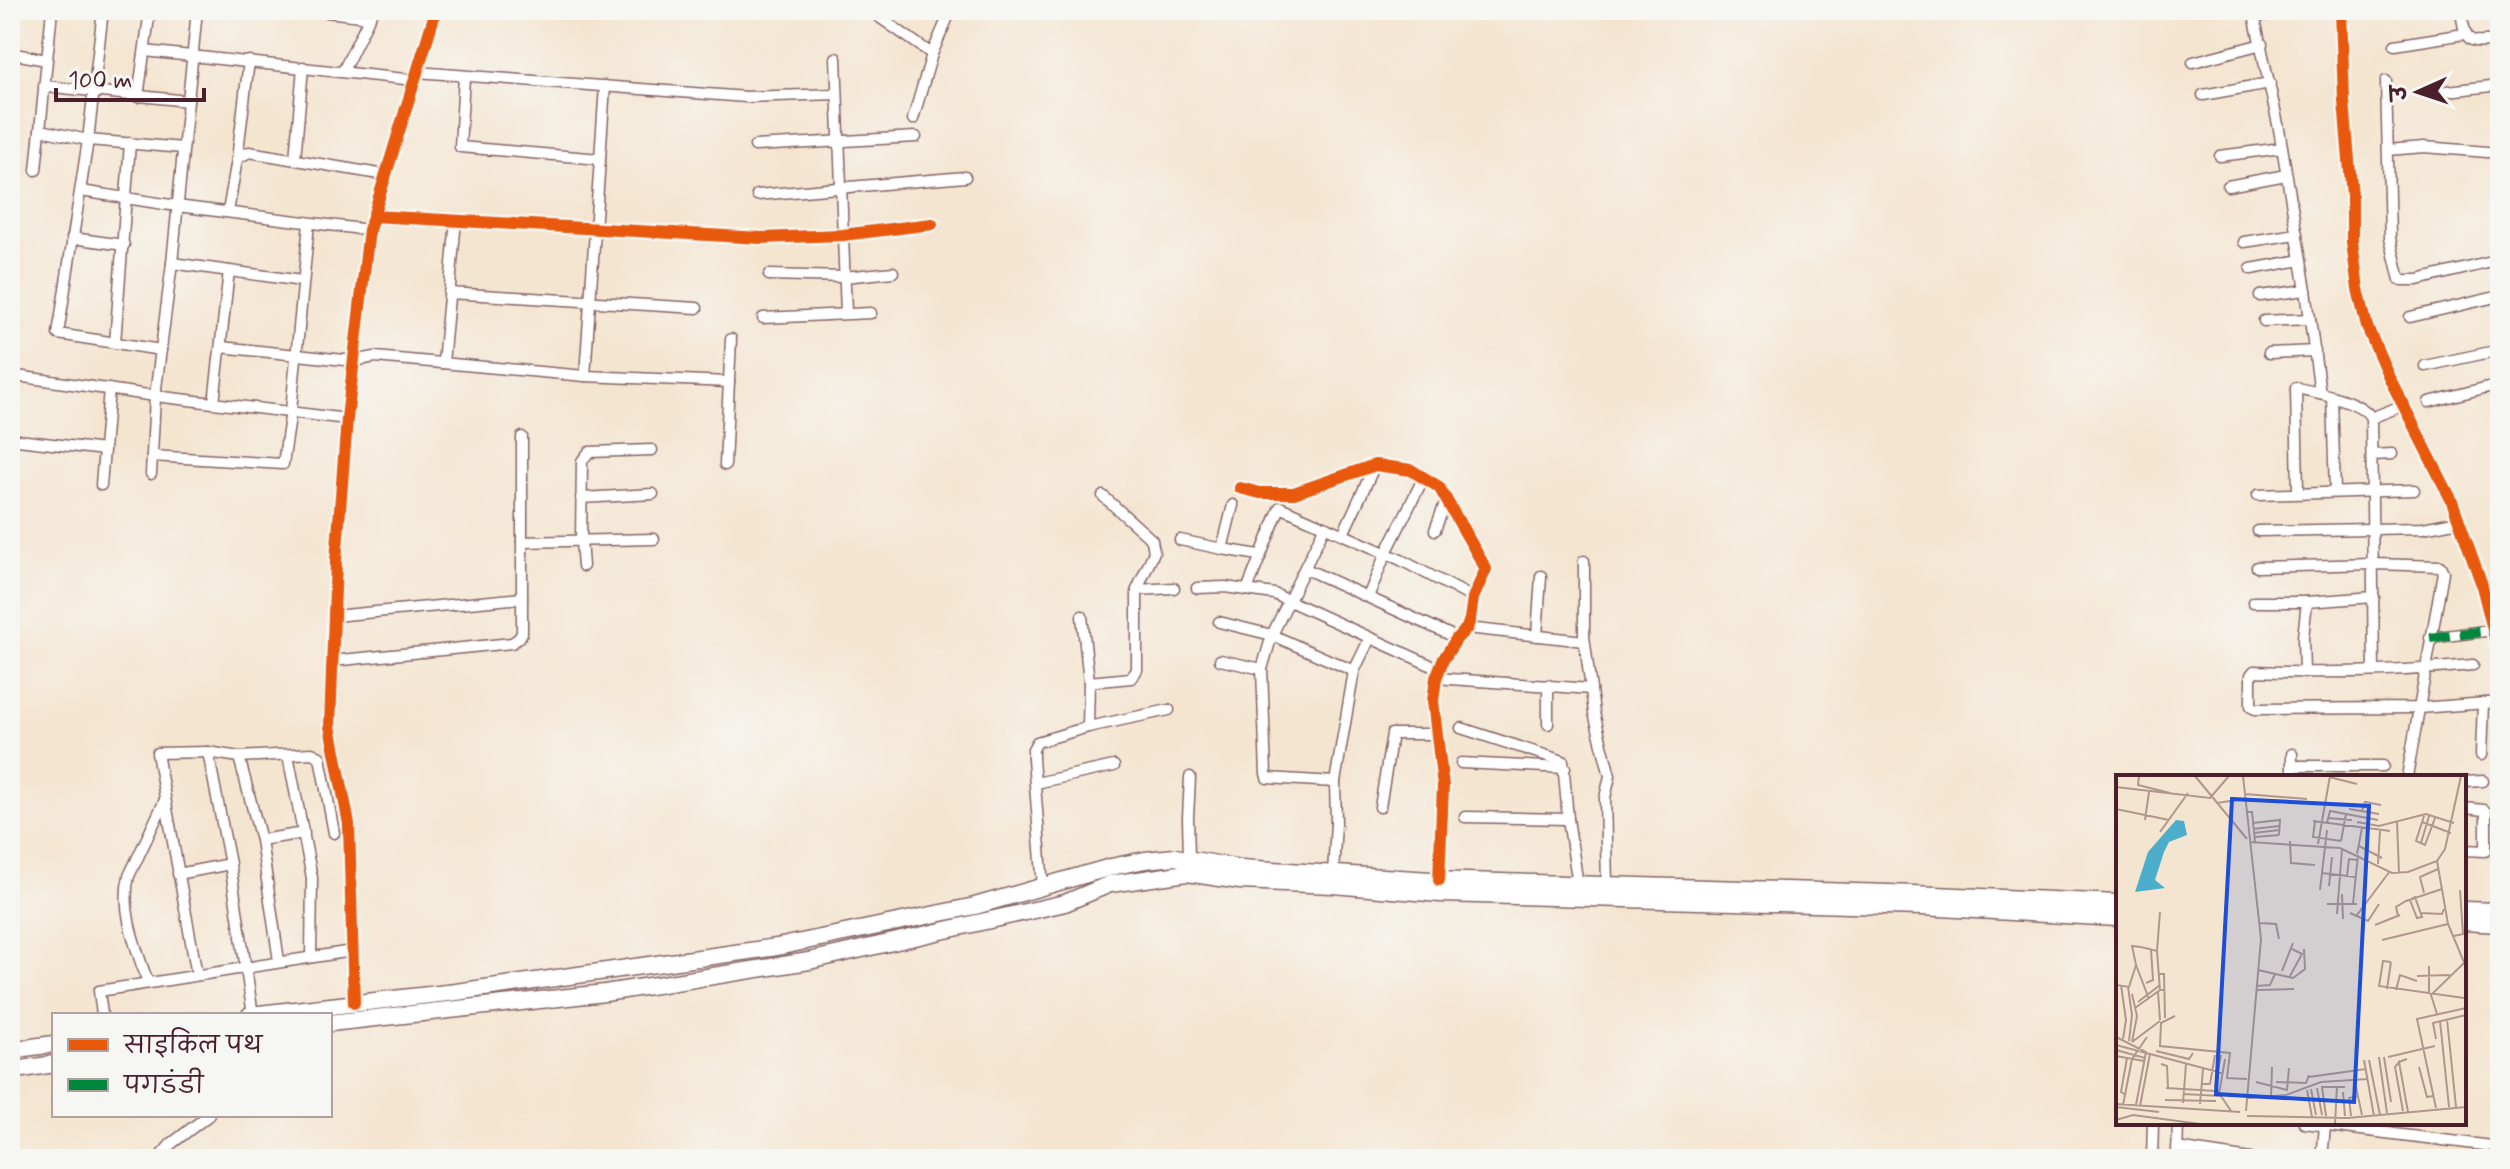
<svg xmlns="http://www.w3.org/2000/svg" width="2510" height="1169" font-family="Mynerve,'Playpen Sans Deva',sans-serif">
  <style>
    .lines { fill: none; stroke-linecap: round; stroke-linejoin: round }
    .minor-casing { stroke: #866465; stroke-width: 13 }
    .primary-casing { stroke: #866465; stroke-width: 19 }
    .minor { stroke: #fff; stroke-width: 10 }
    .primary { stroke: #fff; stroke-width: 16 }
    .quiet { stroke: #00873e; stroke-width: 10; stroke-dasharray: 20 10; stroke-linecap: butt }
    .cycleway-casing { stroke: #f6f6f2; stroke-width: 17 }
    .cycleway { stroke: #e8590c; stroke-width: 12 }
    .inset-road { fill: none; stroke: #b0968e; stroke-width: 2 }
    .view { fill: #1d4ed8; fill-opacity: 0.15; stroke: #1d4ed8; stroke-width: 4 }
    .inset-edge { fill: none; stroke: #4a1f2b; stroke-width: 4 }
  </style>
  <rect width="100%" height="100%" fill="#f6f6f2"/>
  <filter id="ink" filterUnits="userSpaceOnUse"><feTurbulence type="fractalNoise" baseFrequency=".0125" numOctaves="2"/><feDisplacementMap in="SourceGraphic" scale="16" xChannelSelector="R" yChannelSelector="G"/><feConvolveMatrix kernelMatrix="1 2 1 2 8 2 1 2 1" color-interpolation-filters="sRGB"/></filter>
  <filter id="wash" filterUnits="userSpaceOnUse"><feTurbulence type="fractalNoise" baseFrequency=".006" numOctaves="4" result="noise"/><feDisplacementMap in="SourceGraphic" scale="32" xChannelSelector="R" yChannelSelector="G"/><feGaussianBlur stdDeviation="1.8" result="paint"/><feColorMatrix in="noise" values="0 0 0 0 0 0 0 0 0 0 0 0 0 0 0 0 0 1.4 0 .05"/><feComposite in="paint" operator="in"/></filter>
  <g filter="url(#wash)">
    <rect width="100%" height="100%" fill="#f4e5d0"/>
  </g>
  <g filter="url(#ink)">
    <g class="lines">
      <defs>
        <g id="minor">
          <polyline points="103,10 88,140 58,334 161,350"/>
          <polyline points="310,10 370,17"/>
          <polyline points="869,10 932,54"/>
          <polyline points="2253,10 2279,129 2306,290 2320,393"/>
          <polyline points="2341,10 2344,101 2352,196 2352,242 2358,289 2367,327 2390,379 2452,501 2481,582 2500,657"/>
          <path d="M2461 10C2465 42 2468 45 2500 39"/>
          <polyline points="2255,17 2291,10"/>
          <polyline points="2395,45 2464,34"/>
          <polyline points="145,51 414,80"/>
          <polyline points="10,53 46,60"/>
          <polyline points="836,58 846,313"/>
          <polyline points="2193,62 2262,44"/>
          <polyline points="343,71 373,10"/>
          <polyline points="417,72 746,97 837,94"/>
          <polyline points="464,76 460,147 600,159"/>
          <polyline points="2386,81 2390,238 2400,280 2418,280 2500,260"/>
          <polyline points="44,86 188,101"/>
          <polyline points="2430,93 2500,85"/>
          <polyline points="2203,95 2270,83"/>
          <polyline points="138,97 150,10"/>
          <polyline points="913,119 932,54 951,10"/>
          <polyline points="41,130 88,140 183,148"/>
          <polyline points="755,146 916,137"/>
          <polyline points="2388,150 2424,147 2500,153"/>
          <polyline points="2220,156 2282,148"/>
          <polyline points="237,159 249,61"/>
          <polyline points="295,159 303,67"/>
          <polyline points="36,170 52,10"/>
          <polyline points="2228,186 2286,175"/>
          <polyline points="81,191 177,206 369,230"/>
          <polyline points="757,195 965,177"/>
          <polyline points="228,212 237,159 249,152 385,175"/>
          <polyline points="373,216 761,238 843,235 932,224"/>
          <polyline points="72,238 124,245"/>
          <polyline points="2244,242 2297,234"/>
          <polyline points="172,263 302,281"/>
          <polyline points="2251,269 2301,260"/>
          <polyline points="769,275 844,277 893,272"/>
          <polyline points="449,293 697,308"/>
          <polyline points="2260,296 2306,290"/>
          <polyline points="2410,317 2500,296"/>
          <polyline points="763,318 871,313"/>
          <polyline points="2264,321 2310,319"/>
          <polyline points="115,343 130,143"/>
          <polyline points="221,347 354,361 375,357 585,376 729,382"/>
          <polyline points="2269,353 2315,351"/>
          <polyline points="443,363 456,220"/>
          <polyline points="2425,366 2500,350"/>
          <polyline points="10,375 155,396 347,419"/>
          <polyline points="585,376 605,86"/>
          <polyline points="2332,396 2335,492"/>
          <polyline points="2429,402 2500,384"/>
          <polyline points="214,403 229,271"/>
          <polyline points="2371,418 2404,405"/>
          <polyline points="18,440 104,450"/>
          <polyline points="2372,455 2392,454"/>
          <polyline points="152,456 283,464 291,411 309,223"/>
          <polyline points="725,465 731,339"/>
          <polyline points="151,474 155,396 172,263 197,10"/>
          <polyline points="101,485 109,389"/>
          <polyline points="1240,488 1260,493 1294,493 1375,465 1411,470 1439,487 1486,569 1473,598 1470,619 1467,628 1457,638 1443,660 1436,678 1433,701 1443,786 1439,880"/>
          <path d="M2298 493 2296 388C2316 392 2362 400 2371 418L2374 671"/>
          <polyline points="2258,495 2414,490"/>
          <polyline points="1103,496 1152,540 1154,552 1137,590"/>
          <polyline points="581,498 653,494"/>
          <polyline points="1233,505 1222,549 1259,555"/>
          <polyline points="1435,530 1447,498"/>
          <polyline points="2258,531 2423,528 2459,521"/>
          <polyline points="1343,534 1375,465"/>
          <polyline points="1180,540 1222,549"/>
          <polyline points="522,542 654,539"/>
          <polyline points="1584,561 1584,636 1594,713 1610,776 1605,798 1607,885"/>
          <polyline points="583,566 581,541 582,461 589,452 652,450"/>
          <polyline points="2257,567 2374,564 2440,566 2443,572 2407,777"/>
          <polyline points="1306,569 1457,638"/>
          <polyline points="1197,588 1225,587 1274,594 1439,669"/>
          <polyline points="1247,590 1280,507 1401,560 1473,598"/>
          <polyline points="1368,597 1386,553 1424,477"/>
          <polyline points="2253,602 2307,602 2374,597"/>
          <polyline points="334,616 522,598"/>
          <polyline points="1082,616 1089,682 1088,727"/>
          <polyline points="1219,622 1272,635 1354,671 1370,638"/>
          <polyline points="1467,628 1584,641"/>
          <polyline points="1537,636 1541,576"/>
          <polyline points="2430,638 2493,630"/>
          <polyline points="1220,660 1262,669 1272,635 1325,526"/>
          <polyline points="332,661 512,643 519,638 522,633 522,437"/>
          <path d="M2473 665C2400 672 2327 674 2254 671L2251 675V706L2255 709 2419 708 2500 702"/>
          <polyline points="1262,669 1266,774"/>
          <polyline points="2304,673 2303,637 2307,602"/>
          <polyline points="1436,678 1591,689"/>
          <polyline points="1089,682 1131,678 1137,670 1137,590 1174,588"/>
          <polyline points="1548,685 1548,724"/>
          <polyline points="1461,728 1563,761 1568,819 1578,885"/>
          <polyline points="208,752 230,864 253,1015"/>
          <polyline points="2292,754 2292,777"/>
          <polyline points="288,755 312,878 311,956"/>
          <polyline points="2481,755 2483,703"/>
          <polyline points="239,757 261,840 279,961"/>
          <polyline points="1461,763 1565,768"/>
          <polyline points="2292,766 2383,766"/>
          <polyline points="1267,778 1335,782"/>
          <polyline points="2464,782 2483,781"/>
          <polyline points="1036,783 1114,766"/>
          <polyline points="1380,807 1392,734 1436,734"/>
          <polyline points="2464,808 2484,810 2486,812 2486,851 2464,850"/>
          <polyline points="1465,817 1568,819"/>
          <polyline points="261,840 304,833"/>
          <polyline points="1189,858 1188,818 1190,777"/>
          <polyline points="178,874 230,864"/>
          <polyline points="1333,874 1336,823 1335,782 1354,671"/>
          <polyline points="1043,887 1033,759 1033,749 1037,742 1088,727 1169,710"/>
          <polyline points="197,975 157,753 208,752 239,757 312,753 320,757 334,833"/>
          <path d="M148 983C137 950 120 911 129 876L165 800"/>
          <polyline points="354,1003 349,824 330,726 336,561 347,419 369,230 436,10"/>
          <polyline points="102,1015 99,991 352,951"/>
          <polyline points="2304,1123 2500,1147"/>
          <polyline points="2177,1148 2250,1159"/>
          <polyline points="158,1159 171,1144 209,1115"/>
          <polyline points="2152,1159 2153,1123"/>
          <polyline points="2177,1159 2178,1123"/>
          <polyline points="2322,1159 2325,1126"/>
        </g>
        <g id="primary">
          <polyline points="2464,910 2500,911"/>
          <polyline points="2464,922 2500,924"/>
          <polyline points="250,1015 456,992 777,947 975,906 1111,867 1145,860 1175,857 1241,868 1431,880 1890,893 2118,903"/>
          <polyline points="330,1023 605,993 809,961 1065,903 1110,884 1187,873 1240,881 1333,885 1441,894 1922,907 2118,918"/>
          <polyline points="10,1050 54,1044"/>
          <polyline points="10,1071 54,1064"/>
        </g>
      </defs>
      <use href="#minor" class="minor-casing"/>
      <use href="#primary" class="primary-casing"/>
      <use href="#minor" class="minor"/>
      <use href="#primary" class="primary"/>
      <polyline class="quiet" points="2430,638 2493,630"/>
      <defs>
        <g id="cycleway">
          <polyline points="2341,10 2344,101 2352,196 2352,242 2358,289 2367,327 2390,379 2452,501 2481,582 2500,657"/>
          <polyline points="373,216 761,238 843,235 932,224"/>
          <polyline points="1240,488 1260,493 1294,493 1375,465 1411,470 1439,487 1486,569 1473,598 1470,619 1467,628 1457,638 1443,660 1436,678 1433,701 1443,786 1439,880"/>
          <polyline points="354,1003 349,824 330,726 336,561 347,419 369,230 436,10"/>
        </g>
      </defs>
      <use href="#cycleway" class="cycleway-casing"/>
      <use href="#cycleway" class="cycleway"/>
    </g>
  </g>
  <g transform="translate(2116 775)">
    <rect width="350" height="350" fill="#f4e5d0"/>
    <path d="M60 45 68 46 71 60 53 67 48 77 39 105 49 113 19 117 32 77Z" fill="#4daecc"/>
    <path class="inset-road" d="M23 1 22 10 54 18M79 1 131 64M127 1 145 164 130 336M213 2 241 9M0 12 94 23 113 1M129 19 191 24M101 28 127 24M0 34 53 45M233 34 263 39M246 36 249 27 265 30M131 37H136L139 67M308 41 300 66 309 70 319 43M212 43 236 45M29 45 33 17M197 46 274 56M199 46 197 62 225 66M281 46 283 98M241 47 263 51 310 39 338 48M306 47 335 58M137 48 164 45 163 60M211 48 214 36 262 45M137 54 163 51M44 57 72 18M138 58 163 55M139 62 163 60M174 66 175 88 199 90M225 66 230 39M134 67 224 73 276 98 292 97 321 86 329 74 345 1M305 68 313 41M202 69 214 1M243 71 266 83M241 79 246 53M321 86 332 149 350 192V235M262 89 264 56M206 98 240 102M231 101 233 84 242 85M213 111 216 82M204 115 211 55M308 118 304 102 322 94M226 119 227 144M299 122 306 142 301 143 294 125ZM211 129H241M237 129 242 80M234 138 252 146 263 129M305 138 326 139 328 134M221 139 226 74M241 140 274 96M282 141 280 132 290 126 326 114M144 148 160 149 163 164M259 150 284 140M338 161 347 159 344 115M266 165 332 149M41 176 44 137M275 187 267 186 263 211 348 223M20 190 33 224M313 191V218M142 195 177 203 189 194 188 174M166 196 177 168M43 199H48L49 243M174 201 186 179 176 174M301 201 334 200M30 208 37 205 35 175M0 210 13 212 20 190 16 171 25 172 41 176 44 215H49M5 210 10 245 7 264M140 211 154 210 159 199M12 212 16 240 13 266M271 214 275 187M140 215 178 214M280 215 284 200 301 206M42 217 44 245M16 219 21 241 16 267M0 223 1 257M22 227 44 210M19 233 44 215M321 239 315 220 348 188M59 241 45 248 44 271 114 278 111 303 131 304M331 244 340 332M324 246 333 332M0 262 30 277 20 330M320 264 317 248 350 240M16 267 44 246M0 270 106 298M0 275 29 283M40 276 73 284 77 278M105 280 99 312 115 336M0 281 28 286M263 282 271 338M268 282 275 327M272 282 319 271M291 284 283 287 292 337M248 285 258 341M253 285 264 340M284 286 279 292 287 336M45 289 51 291 52 313M303 292 311 322 317 321M193 302 250 294M140 307 171 315 173 293M160 307 190 308 193 300M85 309H94L99 280M240 312 246 340M50 313 100 316M201 313 206 340M195 314 200 340M191 315 196 342M227 317 229 341M67 319 105 321M103 319 109 284M10 320 5 317 11 283M132 323 170 320 205 307 252 304M155 323 156 292M49 325 100 326M67 328 70 289M0 329 124 337M84 329 87 294M7 330 16 284 31 262M24 331 34 279M0 332 43 337M320 333 301 244 350 233M131 341 232 343 350 332M210 341 206 312H229M235 341 233 323 242 321M0 345 17 340 84 349M219 349 221 311"/>
    <path class="view" d="M116 24 253 31 238 327 100 319Z"/>
    <rect width="350" height="350" class="inset-edge"/>
  </g>
  <rect width="2510" height="1169" fill="none" stroke="#f6f6f2" stroke-width="40"/>
  <rect x="52" y="1013" width="280" height="104" fill="#f6f6f2" stroke="#b1a0a2" stroke-width="2"/>
  <rect x="68" y="1039" width="40" height="12" fill="#e8590c" stroke="#b1a0a2" stroke-width="2"/>
  <text x="124" y="1053" font-size="24" fill="#4a1f2b">साइकिल पथ</text>
  <rect x="68" y="1079" width="40" height="12" fill="#00873e" stroke="#b1a0a2" stroke-width="2"/>
  <text x="124" y="1093" font-size="24" fill="#4a1f2b">पगडंडी</text>
  <g transform="translate(2418 92) rotate(267)" stroke="#f6f6f2" stroke-width="6" paint-order="stroke">
  <path d="M0-6L14 30L0 20L-14 30Z" fill="#4a1f2b"/>
  <text y="-12" font-size="22" font-weight="bold" text-anchor="middle" fill="#4a1f2b">उ</text>
  </g>
  <path d="M56 88v12h148v-12" fill="none" stroke="#4a1f2b" stroke-width="4"/>
  <text x="68" y="88" font-size="24" fill="#4a1f2b" stroke="#f6f6f2" stroke-width="6" paint-order="stroke">100 m</text>
</svg>
